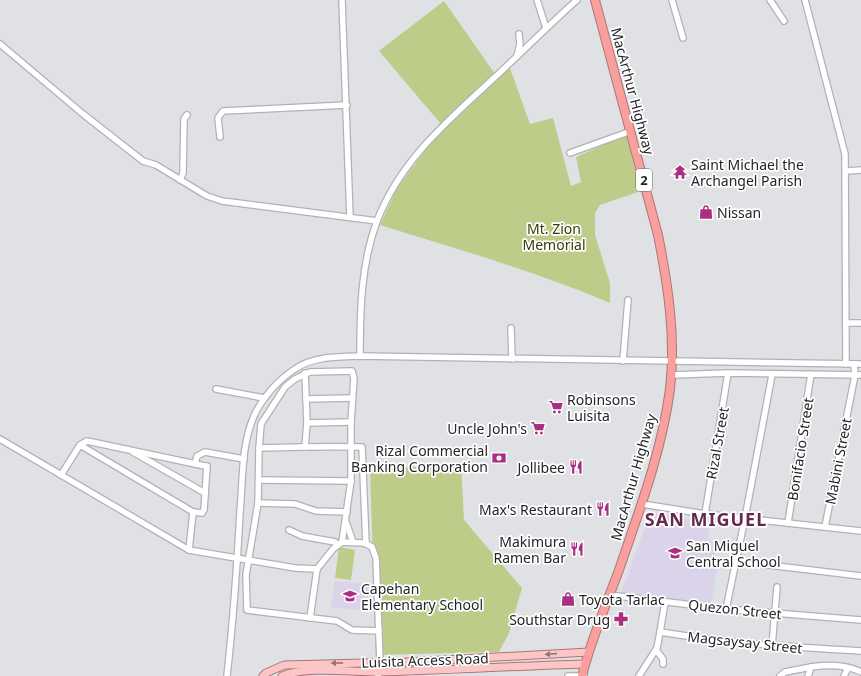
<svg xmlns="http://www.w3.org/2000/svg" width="861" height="676" font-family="'Noto Sans',sans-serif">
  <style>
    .education { fill: #dad3e9 }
    .green { fill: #becc8a }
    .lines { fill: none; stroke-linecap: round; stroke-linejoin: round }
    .minor-casing { stroke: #b1b2b6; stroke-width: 8 }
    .major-casing { stroke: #ae7574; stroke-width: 9 }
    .highway-casing { stroke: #ae7574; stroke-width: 10 }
    .minor { stroke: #fff; stroke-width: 5.5 }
    .major { stroke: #fbc6c5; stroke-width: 7 }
    .highway { stroke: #f9a09e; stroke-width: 8 }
    .oneway { fill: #907676 }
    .labels { text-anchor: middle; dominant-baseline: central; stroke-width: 3.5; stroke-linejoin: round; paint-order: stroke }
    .shield { fill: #fff; stroke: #666668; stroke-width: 1 }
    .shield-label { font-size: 13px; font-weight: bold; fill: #242527 }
    .street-label { font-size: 14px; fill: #242527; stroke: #fff }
    .poi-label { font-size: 14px; fill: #242527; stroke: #fff; text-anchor: start }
    .park-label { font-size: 14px; fill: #343d02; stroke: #fff }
    .district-label { font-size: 18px; font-weight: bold; letter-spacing: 1px; fill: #64294f; stroke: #fff }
  </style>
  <rect width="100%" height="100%" fill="#dfe1e5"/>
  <g class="education">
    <polygon points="651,512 709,523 708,540 718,542 713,565 718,566 711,603 621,593"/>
    <polygon points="335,581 368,584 369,611 331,607"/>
  </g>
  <g class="green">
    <polygon points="444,1 495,74 441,124 379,51"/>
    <path d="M510 68 530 124 553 118 571 186 581 182 576 157 626 135 641 191 600 205 595 213V235L610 283V303C535 271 457 249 380 225L397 188 433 140Z"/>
    <polygon points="461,465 464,520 522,588 509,633 499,652 376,655 370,469"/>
    <polygon points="339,547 355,550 351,580 335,578"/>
  </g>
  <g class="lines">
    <defs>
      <g id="minor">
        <polyline points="342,0 350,217"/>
        <polyline points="537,0 546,28"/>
        <polyline points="672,0 683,38"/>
        <polyline points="770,0 784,21"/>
        <polyline points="805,0 845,154 846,364"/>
        <polyline points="0,44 83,114 143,161 156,165 207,196 222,201 377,221"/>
        <polyline points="517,56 520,44 519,34"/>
        <polyline points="220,137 218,118 223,111 347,105"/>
        <polyline points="570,153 631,131"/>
        <polyline points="846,171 861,170"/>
        <polyline points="180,180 183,173 184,119 187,115"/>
        <polyline points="846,323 861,323"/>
        <polyline points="511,328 512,359"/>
        <path d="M360 356C360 310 361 264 377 221 401 159 448 121 495 77 522 52 549 25 577 0"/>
        <polyline points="623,361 628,300"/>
        <polyline points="305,373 307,423 305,447"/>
        <polyline points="671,375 728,373 861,375"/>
        <polyline points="216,389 264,398"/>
        <polyline points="306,399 352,398"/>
        <polyline points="307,423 351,422"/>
        <polyline points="0,439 189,550 295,568 317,569"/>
        <polyline points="259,448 258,503 246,575 247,610 337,621 352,630 379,631"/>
        <polyline points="133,452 205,493"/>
        <polyline points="195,464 197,456 205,452 244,459"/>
        <polyline points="61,475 80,445 87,441 205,466 207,466 204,510 202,513 193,512 80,445"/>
        <path d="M259 480 351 481V422L354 378 352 371 310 372 295 379 285 387 261 424 259 448C293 447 328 446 362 447L366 544"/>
        <polyline points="258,503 295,504 316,511 347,512"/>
        <polyline points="642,504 705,514 861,531"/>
        <polyline points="705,514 728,373"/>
        <polyline points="346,522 353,542"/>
        <polyline points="788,523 811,374"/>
        <polyline points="825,527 855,375 854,364"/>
        <polyline points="289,530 302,536 335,542 337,545"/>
        <polyline points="342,542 351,481"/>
        <polyline points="189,550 193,512"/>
        <polyline points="735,561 861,576"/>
        <polyline points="609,595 726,609 861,620"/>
        <path d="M665 602 660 632C728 643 793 647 861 651"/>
        <polyline points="726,609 745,518 772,375"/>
        <polyline points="310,618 317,569 333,549 342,542 365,543 372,547 376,558 380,662 378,676"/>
        <polyline points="772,646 777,587"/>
        <polyline points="656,650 663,659 663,664"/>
        <path d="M227 676C233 622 237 567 240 512 243 481 241 445 254 416 262 398 278 380 295 369 313 356 339 357 360 356L861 364"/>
        <polyline points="568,676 584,676"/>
        <polyline points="639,676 657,648 660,632"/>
        <polyline points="780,676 785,672 811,667"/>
        <path d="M808 676 811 667C828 665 845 664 861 672"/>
        <polyline points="844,676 848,668"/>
      </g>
      <g id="major">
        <polyline points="263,676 266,673 284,665 406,662 589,652"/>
        <path d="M282 676C307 666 351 672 378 672 447 670 516 666 585 664"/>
      </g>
      <path id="highway" d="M582 676C591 640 606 605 619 570 639 511 662 451 670 389 676 338 668 285 658 235L595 0"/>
    </defs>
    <use href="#minor" class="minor-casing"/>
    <use href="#major" class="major-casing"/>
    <use href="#highway" class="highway-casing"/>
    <use href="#minor" class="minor"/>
    <use href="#major" class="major"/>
    <use href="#highway" class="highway"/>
  </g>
  <defs><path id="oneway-solid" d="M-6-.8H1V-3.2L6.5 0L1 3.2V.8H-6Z"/></defs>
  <g class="oneway">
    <use href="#oneway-solid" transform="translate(551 654) rotate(176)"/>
    <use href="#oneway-solid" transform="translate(337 663) rotate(179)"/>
  </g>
  <defs>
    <symbol id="temple-bare" viewBox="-9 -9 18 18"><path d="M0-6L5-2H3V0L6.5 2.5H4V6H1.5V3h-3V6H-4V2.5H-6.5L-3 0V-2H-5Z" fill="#aa2f83" stroke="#fff" stroke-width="2.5" paint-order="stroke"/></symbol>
    <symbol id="shop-bare" viewBox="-9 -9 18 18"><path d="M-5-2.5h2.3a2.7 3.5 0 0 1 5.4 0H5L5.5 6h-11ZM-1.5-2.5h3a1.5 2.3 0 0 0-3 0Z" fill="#aa2f83" stroke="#fff" stroke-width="2.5" paint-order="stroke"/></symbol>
    <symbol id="supermarket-bare" viewBox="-9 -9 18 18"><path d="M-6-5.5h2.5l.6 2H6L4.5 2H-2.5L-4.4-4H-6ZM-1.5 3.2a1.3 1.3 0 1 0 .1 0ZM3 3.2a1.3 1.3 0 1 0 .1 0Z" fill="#aa2f83" stroke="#fff" stroke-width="2.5" paint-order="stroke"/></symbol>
    <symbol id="bank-bare" viewBox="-9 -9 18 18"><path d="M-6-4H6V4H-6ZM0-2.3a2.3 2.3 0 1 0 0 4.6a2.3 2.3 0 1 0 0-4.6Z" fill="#aa2f83" stroke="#fff" stroke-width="2.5" paint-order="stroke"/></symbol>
    <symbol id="restaurant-bare" viewBox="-9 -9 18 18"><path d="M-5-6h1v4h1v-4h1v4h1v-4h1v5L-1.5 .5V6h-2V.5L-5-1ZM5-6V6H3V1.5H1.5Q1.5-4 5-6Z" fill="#aa2f83" stroke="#fff" stroke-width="2.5" paint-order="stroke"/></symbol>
    <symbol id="school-bare" viewBox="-9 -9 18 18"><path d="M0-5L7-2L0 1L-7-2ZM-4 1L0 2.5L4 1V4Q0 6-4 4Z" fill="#aa2f83" stroke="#fff" stroke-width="2.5" paint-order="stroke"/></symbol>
    <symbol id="pharmacy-bare" viewBox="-9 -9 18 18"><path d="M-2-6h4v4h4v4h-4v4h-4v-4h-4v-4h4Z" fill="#aa2f83" stroke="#fff" stroke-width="2.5" paint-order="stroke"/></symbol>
  </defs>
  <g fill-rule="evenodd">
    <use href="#temple-bare" x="670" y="162" width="20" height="20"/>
    <use href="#shop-bare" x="696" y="202" width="20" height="20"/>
    <use href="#supermarket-bare" x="546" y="397" width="20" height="20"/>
    <use href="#supermarket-bare" x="528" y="418" width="20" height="20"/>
    <use href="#bank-bare" x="489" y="448" width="20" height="20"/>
    <use href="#restaurant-bare" x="566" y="457" width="20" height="20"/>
    <use href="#restaurant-bare" x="593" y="499" width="20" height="20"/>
    <use href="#restaurant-bare" x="567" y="539" width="20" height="20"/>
    <use href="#school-bare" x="665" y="543" width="20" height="20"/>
    <use href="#school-bare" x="340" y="586" width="20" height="20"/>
    <use href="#shop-bare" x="558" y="589" width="20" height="20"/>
    <use href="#pharmacy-bare" x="611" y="609" width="20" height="20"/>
  </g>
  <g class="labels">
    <rect class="shield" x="636" y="169" width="16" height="22" rx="3"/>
    <g class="shield-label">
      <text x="644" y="180">2</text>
    </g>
    <g class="street-label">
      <text transform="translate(633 91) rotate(75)">MacArthur Highway</text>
      <text transform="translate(717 443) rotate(-80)">Rizal Street</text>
      <text transform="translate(800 449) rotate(-81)">Bonifacio Street</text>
      <text transform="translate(838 461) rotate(-79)">Mabini Street</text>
      <text transform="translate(633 477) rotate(-74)">MacArthur Highway</text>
      <text transform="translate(735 609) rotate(6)">Quezon Street</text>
      <text transform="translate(745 642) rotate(6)">Magsaysay Street</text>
      <text transform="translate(425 660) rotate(-2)">Luisita Access Road</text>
    </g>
    <g class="poi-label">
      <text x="691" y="164">Saint Michael the<tspan x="691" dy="16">Archangel Parish</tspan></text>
      <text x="717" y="212">Nissan</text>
      <text x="567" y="399">Robinsons<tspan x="567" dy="16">Luisita</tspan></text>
      <text x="527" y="428" text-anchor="end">Uncle John's</text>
      <text x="488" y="450" text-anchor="end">Rizal Commercial<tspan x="488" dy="16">Banking Corporation</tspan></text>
      <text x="565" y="467" text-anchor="end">Jollibee</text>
      <text x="592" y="509" text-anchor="end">Max's Restaurant</text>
      <text x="566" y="541" text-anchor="end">Makimura<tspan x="566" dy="16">Ramen Bar</tspan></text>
      <text x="686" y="545">San Miguel<tspan x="686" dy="16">Central School</tspan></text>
      <text x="361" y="588">Capehan<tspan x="361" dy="16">Elementary School</tspan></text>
      <text x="579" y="599">Toyota Tarlac</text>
      <text x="610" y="619" text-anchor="end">Southstar Drug</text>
    </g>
    <g class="park-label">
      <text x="554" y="228">Mt. Zion<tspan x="554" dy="16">Memorial</tspan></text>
    </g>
    <g class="district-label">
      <text x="706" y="519">SAN MIGUEL</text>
    </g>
  </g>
</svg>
